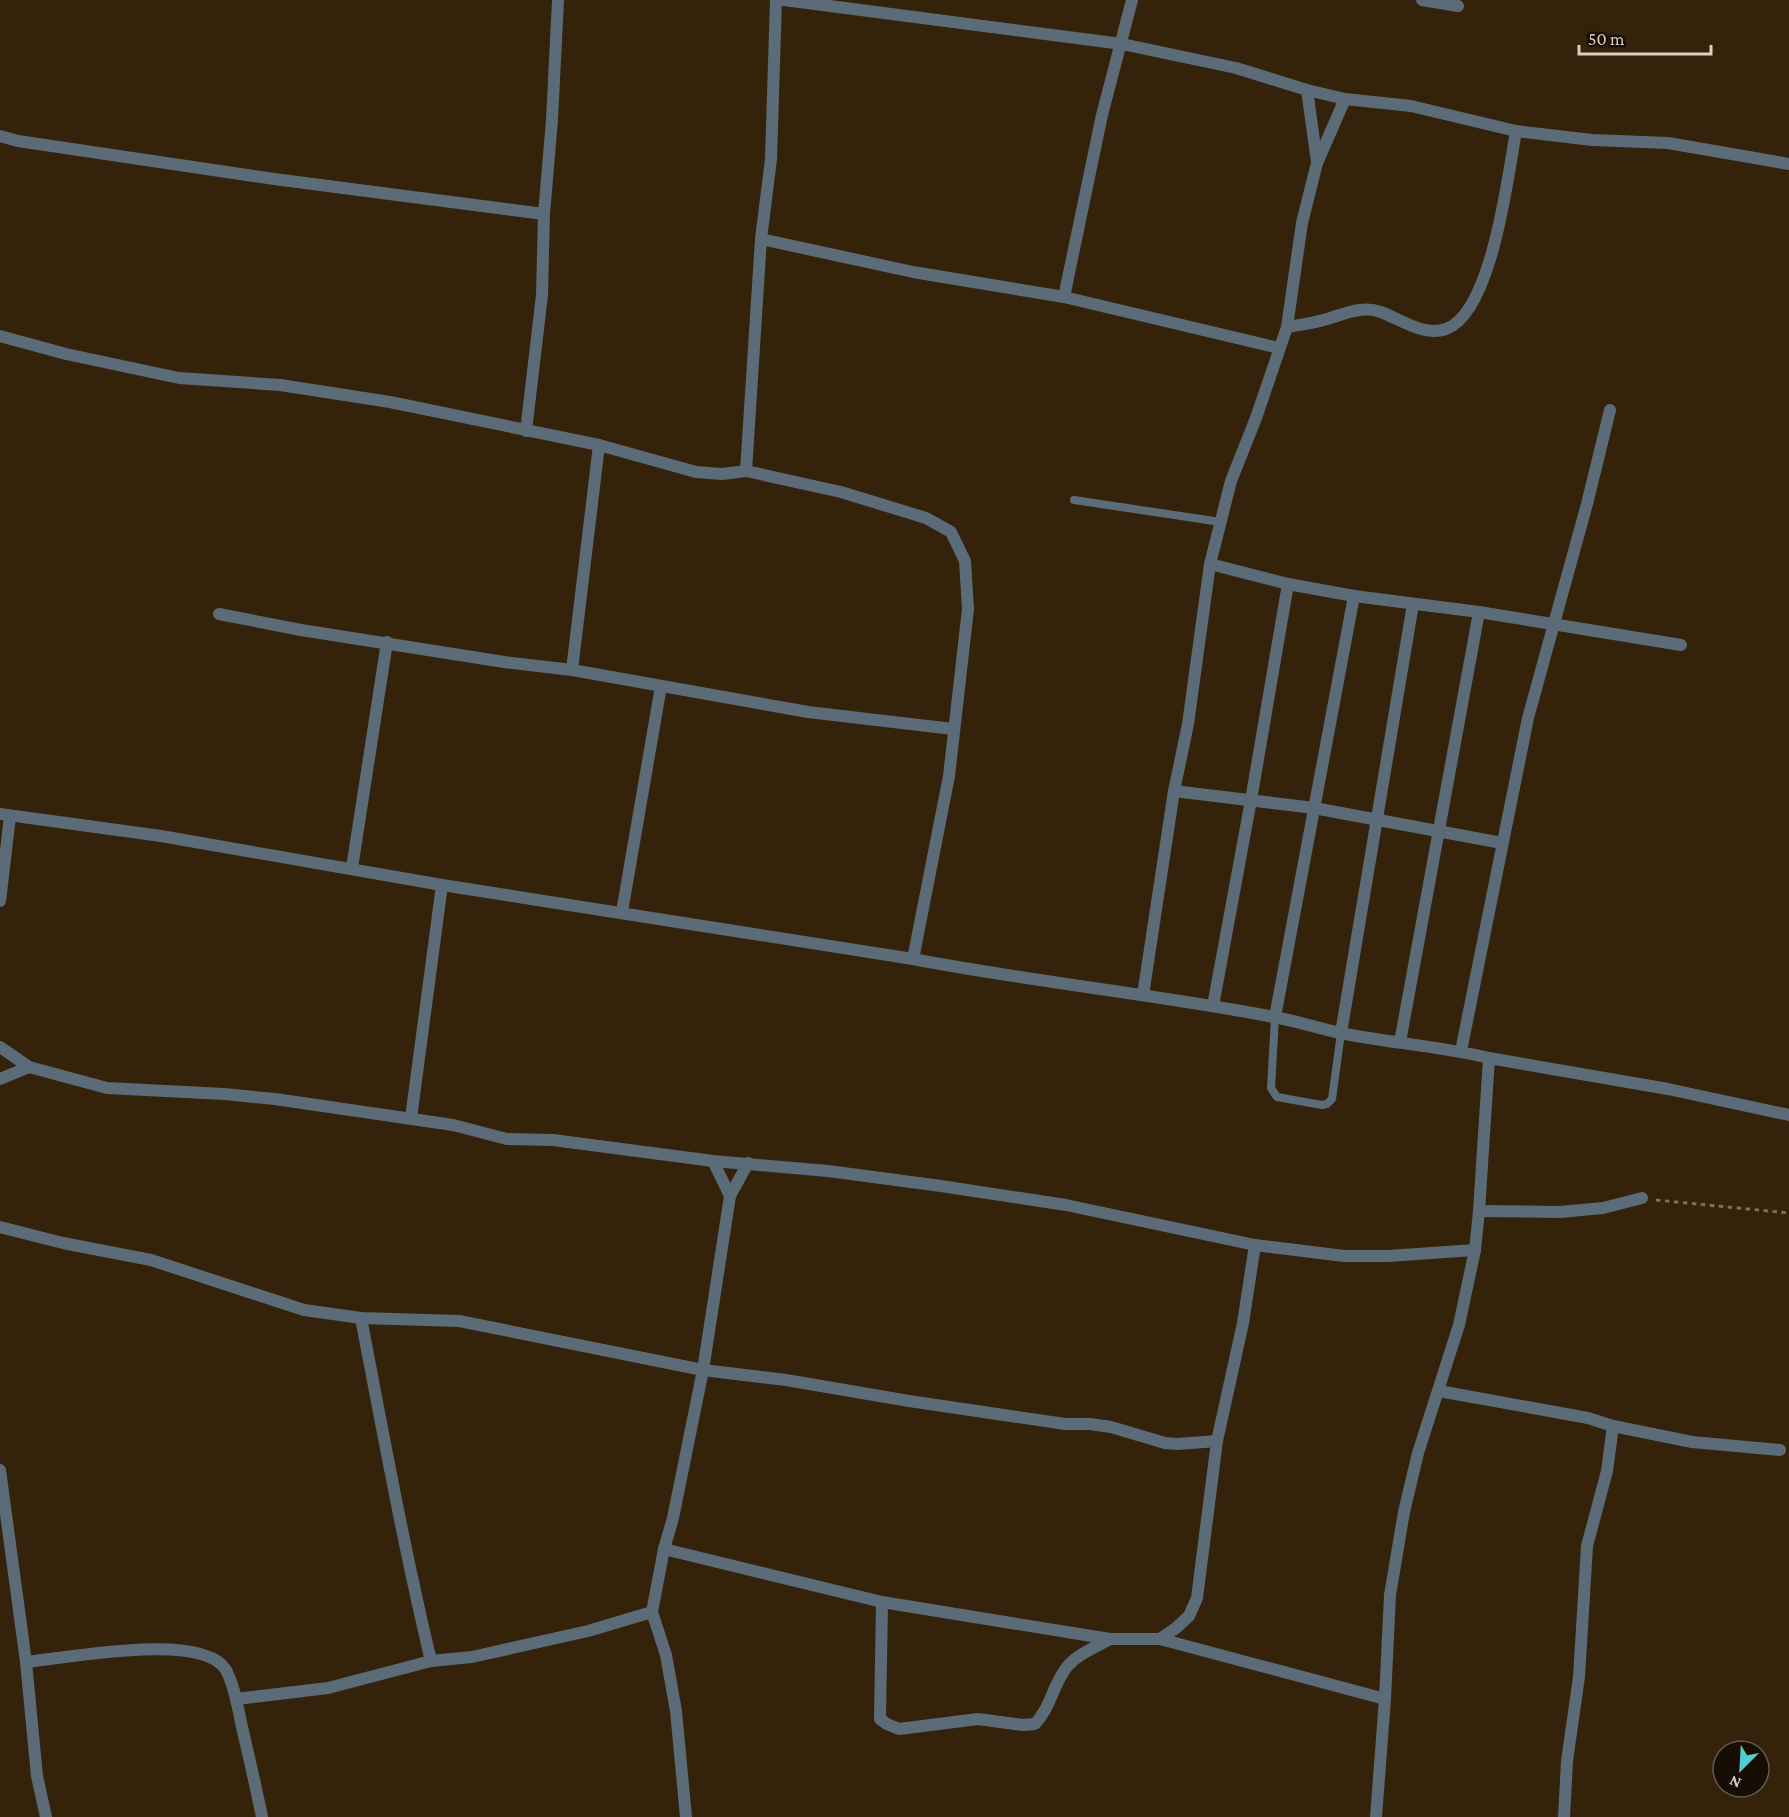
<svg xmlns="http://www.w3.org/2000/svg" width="1789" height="1817" font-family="'Crimson Pro',serif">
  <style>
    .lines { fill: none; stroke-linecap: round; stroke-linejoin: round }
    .path { stroke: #7f6f5c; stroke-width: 3; stroke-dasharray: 4.5 4.5; stroke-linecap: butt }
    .service { stroke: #5b6b77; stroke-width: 8 }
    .minor { stroke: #5b6b77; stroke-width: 12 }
  </style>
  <rect width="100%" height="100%" fill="#35220a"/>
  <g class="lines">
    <polyline class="path" points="1656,1200 1789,1213"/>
    <g class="service">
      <polyline points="1074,500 1221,522"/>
      <polyline points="1275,1017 1271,1088 1277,1097 1322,1105 1327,1104 1332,1099 1341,1033"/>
    </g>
    <g class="minor">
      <polyline points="784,0 1122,44 1236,68 1307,90 1345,99 1411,106 1516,131 1592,140 1668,143 1789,164"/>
      <polyline points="1422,0 1458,6"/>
      <polyline points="1307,90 1317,162"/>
      <polyline points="0,136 18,141 274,179 544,214"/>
      <polyline points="761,239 913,272 1064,297 1279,348"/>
      <polyline points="1064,297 1102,115 1132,0"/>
      <path d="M1287 327C1300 325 1314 323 1327 319 1345 314 1362 305 1381 312 1400 319 1424 337 1446 329 1492 313 1508 175 1516 131"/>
      <polyline points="0,336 66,354 179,378 280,385 390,402 599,445 696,472 722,474 746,471 841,492 926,518 951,532 965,561 968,609 949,776 913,959"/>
      <polyline points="526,431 542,295 544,214 552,120 558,0"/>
      <polyline points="746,471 761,239 771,159 776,0"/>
      <polyline points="1210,564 1288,584 1354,596 1479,612 1681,645"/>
      <polyline points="219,614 301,630 504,662 572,670 808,712 953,729"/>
      <polyline points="572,670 599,445"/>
      <polyline points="1174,791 1314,808 1502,843"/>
      <path d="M0 814 161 836 442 885 913 959C1033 982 1154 994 1274 1017 1296 1021 1318 1028 1340 1033 1390 1043 1440 1046 1489 1058L1668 1089 1789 1115"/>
      <polyline points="352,868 387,642"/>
      <polyline points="0,901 10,816"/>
      <polyline points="622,912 661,686"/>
      <polyline points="1143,995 1174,791 1188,724 1210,564 1231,481 1256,418 1287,327 1302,223 1317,163 1345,99"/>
      <polyline points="1213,1006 1251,800 1288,584"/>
      <polyline points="1275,1017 1354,596"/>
      <polyline points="1341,1033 1413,604"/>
      <polyline points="1400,1042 1479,612"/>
      <polyline points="0,1047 29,1067 107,1088 224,1094 275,1099 453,1125 507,1139 553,1140 713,1161 828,1171 941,1186 1066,1205 1255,1245"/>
      <polyline points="1461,1051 1528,718 1587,504 1610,410"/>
      <polyline points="0,1079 29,1067"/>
      <polyline points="411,1118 442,885"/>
      <polyline points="713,1161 730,1196"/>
      <polyline points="748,1163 730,1196 703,1370 786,1380 909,1401 1065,1424 1090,1424 1111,1427 1165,1443 1177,1444 1217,1441"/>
      <polyline points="1479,1211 1560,1212 1603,1208 1642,1198"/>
      <polyline points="0,1227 63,1243 151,1260 304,1310 361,1318 459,1321 703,1370 673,1518 664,1549 652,1612 666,1655 676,1711 686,1817"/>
      <path d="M361 1318C383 1433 404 1548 431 1661"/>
      <polyline points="1439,1391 1588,1418 1613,1426 1692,1442 1780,1450"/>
      <polyline points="0,1470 26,1662 37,1776 46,1817"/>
      <polyline points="664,1549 882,1602 1110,1639 1160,1639 1176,1628 1189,1616 1197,1598 1217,1441 1243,1323 1255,1245 1344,1256 1388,1256 1475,1250"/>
      <path d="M882 1602 880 1719 887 1724 899 1729 978 1719 1023 1725 1035 1724C1050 1708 1052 1689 1064 1671 1073 1656 1096 1647 1110 1639"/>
      <polyline points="1160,1639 1385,1699"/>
      <path d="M26 1662C67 1658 203 1631 226 1670 235 1687 238 1709 242 1727 249 1757 256 1787 262 1817"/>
      <polyline points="236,1699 328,1688 431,1661 472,1657 588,1631 652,1612"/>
      <polyline points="1376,1817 1385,1699 1390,1595 1404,1512 1418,1453 1459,1325 1475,1250 1479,1211 1489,1058"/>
      <polyline points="1564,1817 1567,1761 1579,1677 1587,1546 1607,1471 1613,1426"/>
    </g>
  </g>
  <g transform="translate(1741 1769) rotate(204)"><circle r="28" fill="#160d05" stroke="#655b50" stroke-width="1.5"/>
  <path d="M0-4.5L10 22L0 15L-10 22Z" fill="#52cdcf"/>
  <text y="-9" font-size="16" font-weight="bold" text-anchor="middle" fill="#dccfc1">N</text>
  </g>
  <path d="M1579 45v9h132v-9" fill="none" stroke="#dccfc1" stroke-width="3"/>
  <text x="1588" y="45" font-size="18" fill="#dccfc1" stroke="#160d05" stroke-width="4.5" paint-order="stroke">50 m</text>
</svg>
